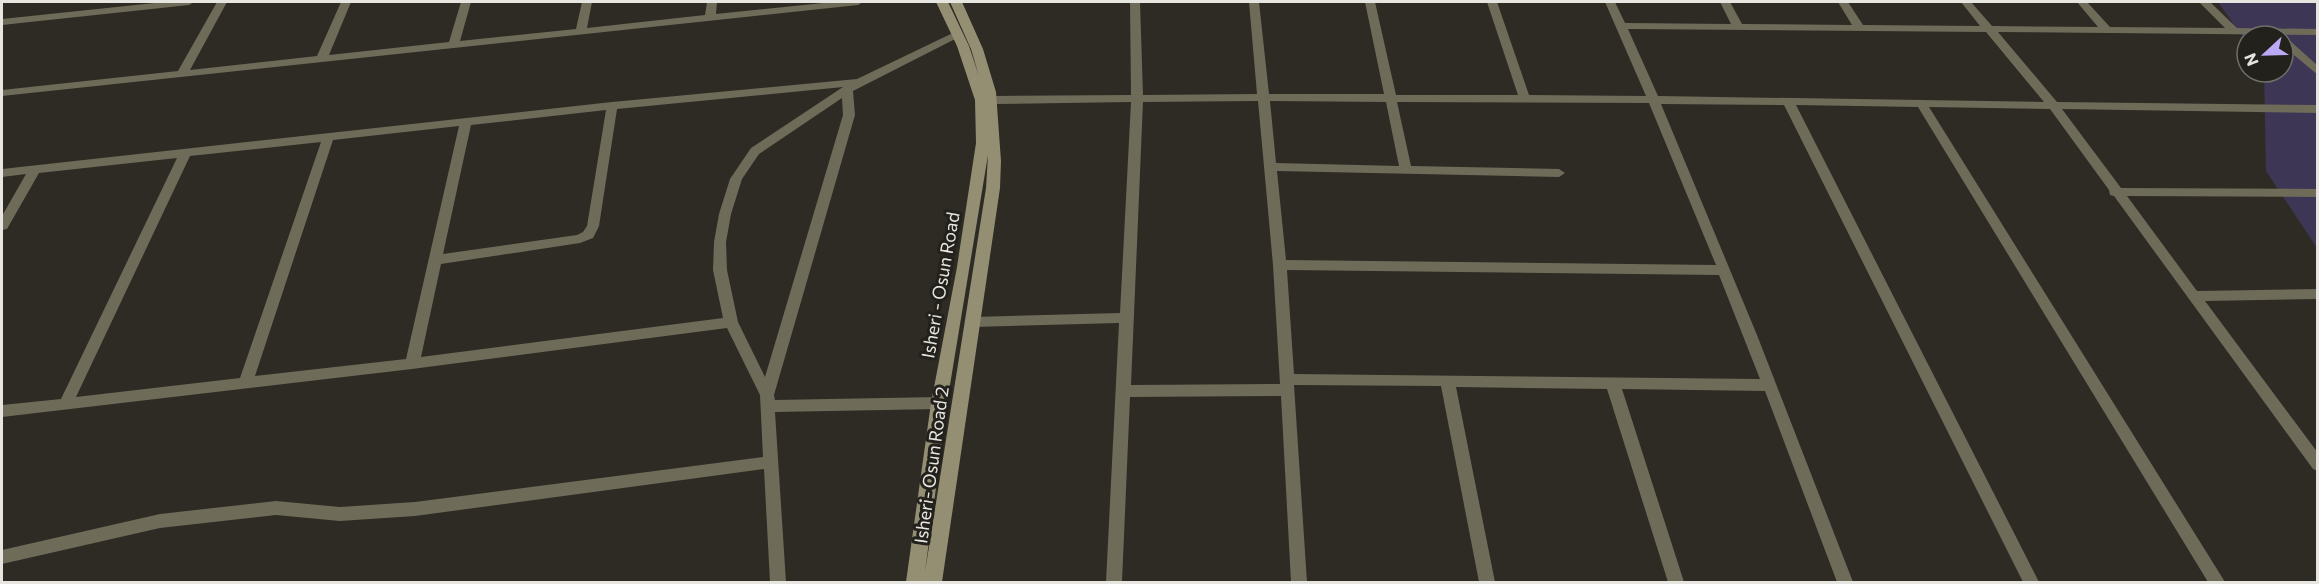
<svg xmlns="http://www.w3.org/2000/svg" width="2319" height="584" font-family="Commissioner,sans-serif">
  <style>
    .green { fill: #3e3655 }
    .lines { fill: none; stroke-linecap: round; stroke-linejoin: round }
    .street { fill: #6e6b59; fill-rule: evenodd }
    .secondary { fill: #948e73; fill-rule: evenodd }
    .labels { text-anchor: middle; dominant-baseline: central; stroke-width: 6; stroke-linejoin: round; paint-order: stroke }
    .street-label { font-size: 18px; fill: #e6e5e0; stroke: #23211b }
  </style>
  <rect width="100%" height="100%" fill="#2d2b24"/>
  <polygon class="green" points="2218,2 2317,2 2317,248 2266,171 2264,72 2283,72 2283,36 2247,36 2247,43"/>
  <g class="lines">
    <g class="street">
      <polygon points="164,2 194,2 189,5 2,25 2,19"/>
      <polygon points="217,2 227,2 190,70 317,56 341,2 351,2 329,55 449,42 461,2 471,2 460,41 576,29 582,2 592,2 587,28 705,15 707,2 717,2 716,14 833,2 863,2 858,5 2,96 2,90 178,71"/>
      <path d="M1130 2H1140L1143 95 1257 94 1249 2H1259L1269 94H1384L1365 2H1375L1396 95H1518L1487 2H1497L1529 95 1646 96 1605 2H1615L1625 23 1731 24 1720 2H1730L1742 24 1852 25 1838 2H1848L1863 25 1980 26 1961 2H1971L1992 26 2098 27 2077 2H2087L2110 27 2225 28 2199 2H2210L2237 28 2318 29V35L1998 32 2057 102 2318 105V113L2062 109 2121 188 2318 189V197L2127 196 2197 291 2318 289V299L2205 301 2318 453V471L2313 469 2114 196 2110 195 2109 190 2050 109 1929 107 2225 582H2208L1918 107 1796 105 2039 582H2023L1784 105 1661 104 1757 335 1853 582H1837L1765 391 1622 389 1684 582H1668L1607 389 1456 387 1495 582H1479L1441 386 1294 385 1307 582H1291L1281 396 1130 397 1122 582H1106L1119 323 972 327 967 326 965 322 967 318 972 317 1120 313 1131 102 993 104 987 100 993 96 1131 95ZM1628 29 1986 32 2044 102 1658 96ZM1258 101 1273 265 1280 384 1131 385 1143 102ZM1270 101 1386 102 1399 166 1276 163ZM1397 102 1649 103 1716 265 1286 260 1277 171 1559 177 1565 173 1559 169 1411 166ZM1287 270 1719 275 1760 379 1294 374Z"/>
      <path d="M957 31 961 32V36L853 91 855 115 774 395 775 400 939 397 944 399 946 403 944 407 939 409 775 412 786 582H770L764 469 415 516 340 521 276 515 160 528 2 564V550L160 514 276 501 340 507 415 502 763 457 760 395 727 328 412 369 2 417V405L61 399 177 158 39 173 7 229 2 230V216L26 174 2 177V169L612 102 857 79ZM843 87 751 148 730 179 719 214 714 242 713 270 723 318 421 357 441 264 580 243 593 238 599 226 617 109ZM842 98 843 115 765 377 738 322 727 270 726 242 731 214 742 179 759 154ZM606 110 587 226 583 232 577 235 443 254 471 125ZM459 126 406 359 255 376 333 140ZM321 142 240 378 76 397 190 156Z"/>
      <polygon points="2283,37 2287,38 2318,66 2318,75 2283,46"/>
    </g>
    <path class="secondary" d="M936 2H948L969 46 979 76 971 49 950 2H962L983 49 996 92 1001 161 1000 188 942 582H906L931 403 957 267 976 143 975 100 957 46ZM988 155 986 188 925 572 947 403Z"/>
  </g>
  <g class="labels">
    <g class="street-label">
      <text transform="translate(940 285) rotate(-80)">Isheri - Osun Road</text>
      <text transform="translate(931 465) rotate(-82)">Isheri- Osun Road 2</text>
    </g>
  </g>
  <rect width="2319" height="584" fill="none" stroke="#e6e5e0" stroke-width="6"/>
  <g transform="translate(2265 54) rotate(248)"><circle r="28" fill="#23211b" stroke="#716f6a" stroke-width="1.5"/>
  <path d="M0-4.5L10 22L0 15L-10 22Z" fill="#bca9f5"/>
  <text y="-9" font-size="16" font-weight="bold" text-anchor="middle" fill="#e6e5e0">N</text>
  </g>
</svg>
